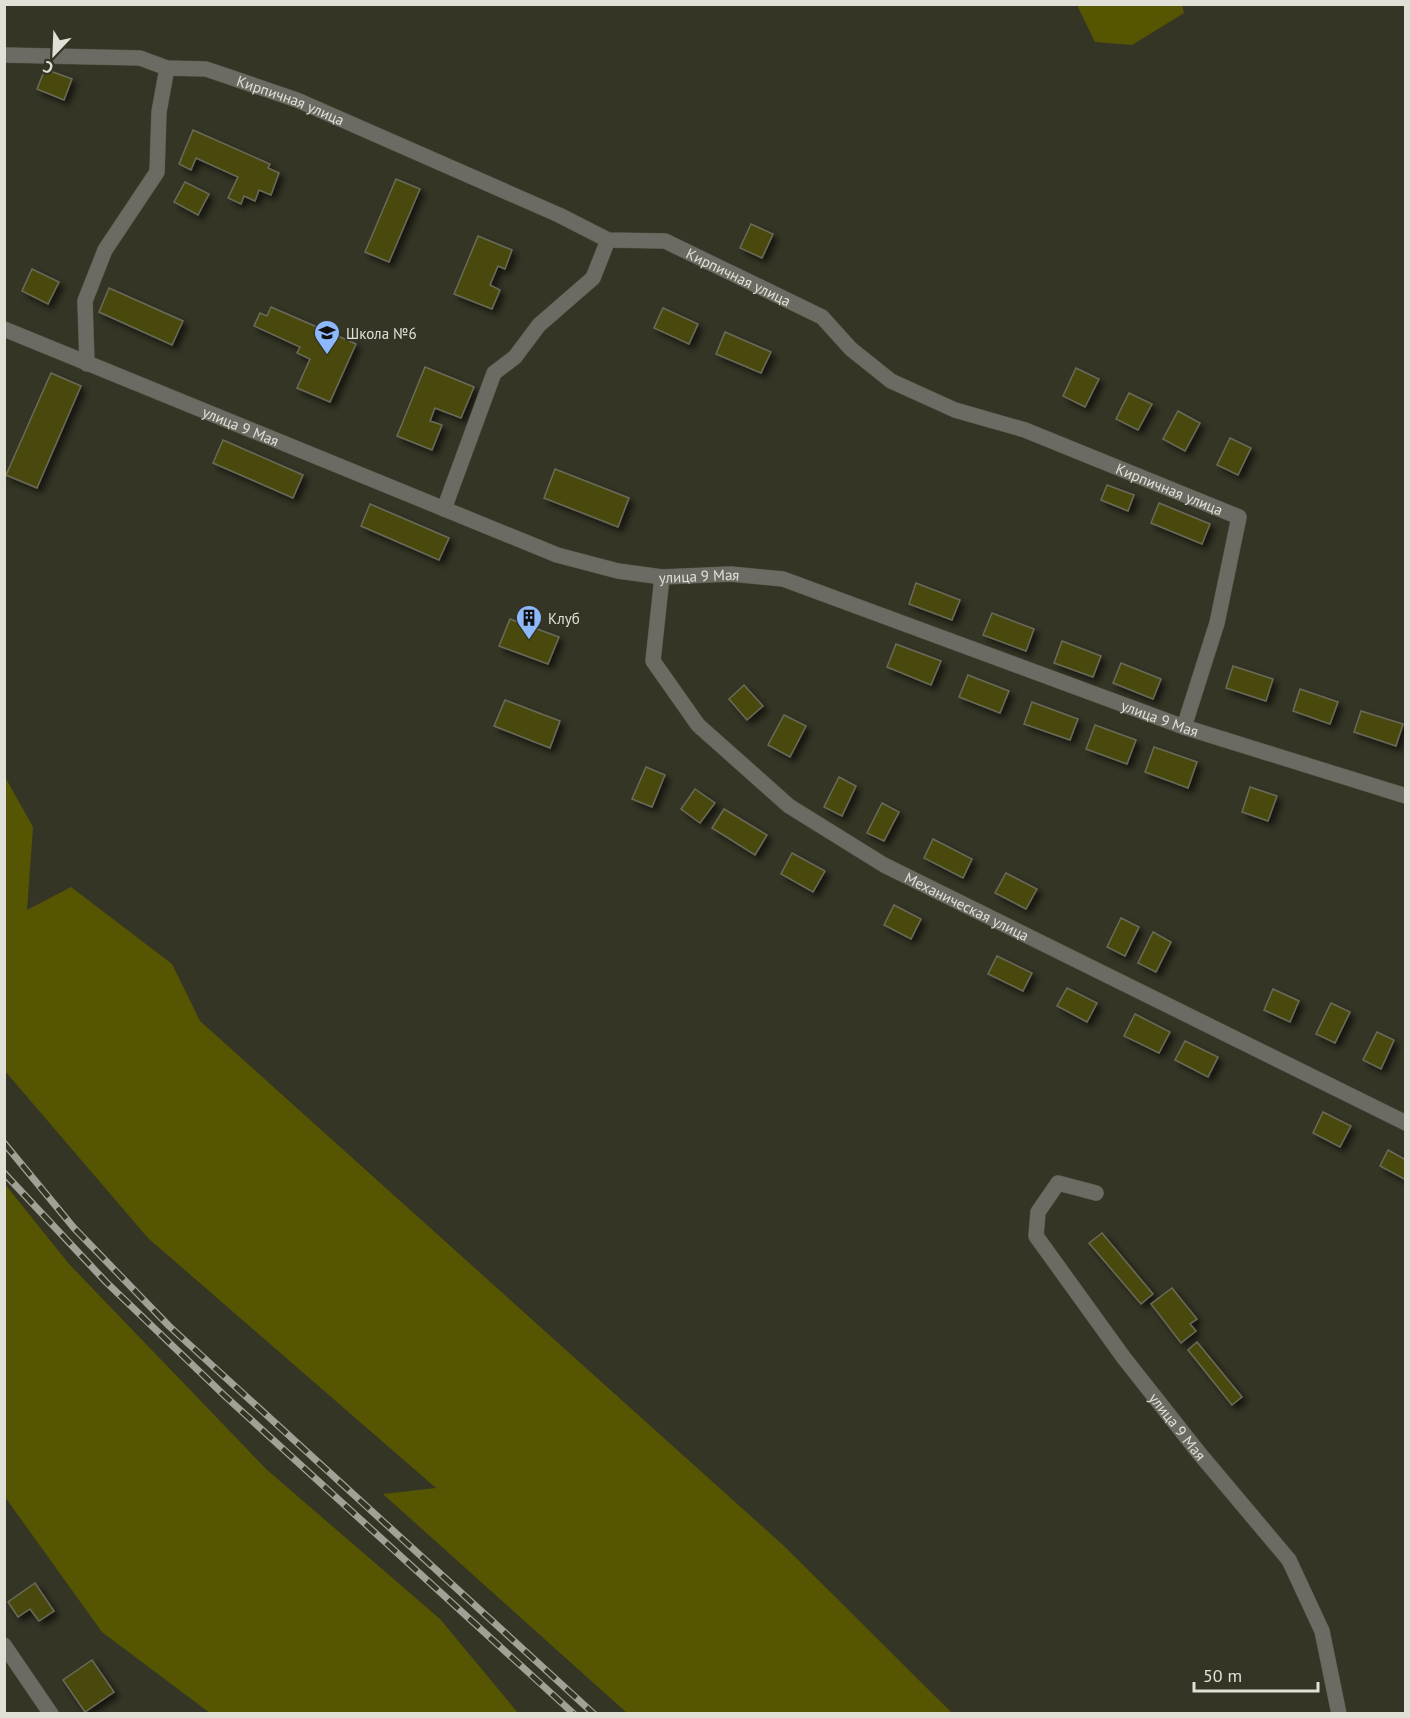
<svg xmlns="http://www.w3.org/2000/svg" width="1410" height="1718" font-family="'PT Sans',sans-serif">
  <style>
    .green { fill: #565602 }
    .building { fill: #494911; stroke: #6a6a59; stroke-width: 1.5; filter: url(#shadow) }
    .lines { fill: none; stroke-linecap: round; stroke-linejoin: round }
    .street-casing { stroke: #545446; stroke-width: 16 }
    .street { stroke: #6b6b63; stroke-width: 15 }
    .rail-casing { stroke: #a1a195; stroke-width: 7 }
    .rail { stroke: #353526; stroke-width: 4.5; stroke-dasharray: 14; stroke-linecap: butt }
    .labels { text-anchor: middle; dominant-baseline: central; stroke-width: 4.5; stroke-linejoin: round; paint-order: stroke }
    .street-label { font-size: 15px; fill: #e0e0d6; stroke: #353526 }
    .poi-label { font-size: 15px; fill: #e0e0d6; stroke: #353526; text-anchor: start }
  </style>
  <defs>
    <filter id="shadow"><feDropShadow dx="4.5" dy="4.5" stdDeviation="3" flood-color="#0009"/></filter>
  </defs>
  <rect width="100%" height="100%" fill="#353526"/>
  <g class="green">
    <polygon points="1077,5 1182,5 1184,13 1132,45 1095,42"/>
    <polygon points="5,777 33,827 27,910 71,887 172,964 200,1021 784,1546 952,1713 627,1713 383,1494 436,1488 148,1238 5,1071"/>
    <polygon points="4,1183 69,1264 266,1469 440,1619 518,1713 210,1713 102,1632 5,1497"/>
  </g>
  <g class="building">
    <polygon points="45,69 72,79 64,100 37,89"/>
    <polygon points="193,130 270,164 268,168 279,173 271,195 259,190 255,201 244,196 241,204 228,198 238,177 196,158 191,170 179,164"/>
    <polygon points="396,179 420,189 389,262 365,252"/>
    <polygon points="185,182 209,194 198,215 174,202"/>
    <polygon points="751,224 773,234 762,258 740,248"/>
    <polygon points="478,236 512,250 505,269 498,266 490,285 500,290 492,309 454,294"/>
    <polygon points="32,269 59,282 48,304 22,291"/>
    <polygon points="109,288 183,321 172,345 99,312"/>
    <polygon points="271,307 356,344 330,402 297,388 310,359 297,353 300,347 254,326 260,313 267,316"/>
    <polygon points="663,308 698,324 689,344 654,328"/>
    <polygon points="725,332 771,352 761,373 716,354"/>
    <polygon points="425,367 474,387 461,418 435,408 430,421 442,425 432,450 397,436"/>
    <polygon points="1076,368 1099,379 1085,407 1063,396"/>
    <polygon points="51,373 81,386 37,488 6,475"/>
    <polygon points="1129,393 1152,404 1138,430 1116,419"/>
    <polygon points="1178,411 1200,423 1185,451 1163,439"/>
    <polygon points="1230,438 1251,448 1238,475 1217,465"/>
    <polygon points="223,440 303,475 293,498 213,463"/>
    <polygon points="555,469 629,498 618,527 544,498"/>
    <polygon points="1107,485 1134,495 1128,511 1101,500"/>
    <polygon points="1159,503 1210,524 1202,544 1151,523"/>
    <polygon points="370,504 449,538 439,560 361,526"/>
    <polygon points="916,583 960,600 952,620 909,604"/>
    <polygon points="992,613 1034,629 1026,651 983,635"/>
    <polygon points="510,619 559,637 548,664 499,646"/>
    <polygon points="1062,641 1101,656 1093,677 1054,663"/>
    <polygon points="896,644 941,661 931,685 887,667"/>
    <polygon points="1121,663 1161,679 1153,699 1113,683"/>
    <polygon points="1233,666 1273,679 1266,701 1226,688"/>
    <polygon points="968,675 1009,691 1000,713 959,697"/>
    <polygon points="744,685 763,706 747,720 729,699"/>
    <polygon points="1300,689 1338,702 1330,724 1293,711"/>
    <polygon points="505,700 560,721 550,748 494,726"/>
    <polygon points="1032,702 1078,719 1070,740 1024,724"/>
    <polygon points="1361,711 1403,724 1396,746 1354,732"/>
    <polygon points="784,715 806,726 790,757 768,745"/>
    <polygon points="1095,725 1136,740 1127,764 1086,749"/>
    <polygon points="1154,747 1197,762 1188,788 1145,772"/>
    <polygon points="646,767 665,775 652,807 632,799"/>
    <polygon points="839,777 856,786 842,816 824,807"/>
    <polygon points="1250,787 1277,796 1268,821 1242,812"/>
    <polygon points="695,789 715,803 700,823 681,809"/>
    <polygon points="882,803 899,812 884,841 867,833"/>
    <polygon points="724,809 767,835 755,855 712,828"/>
    <polygon points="933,839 972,859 963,878 924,858"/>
    <polygon points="792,853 825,871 813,892 781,874"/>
    <polygon points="1006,873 1037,889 1026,909 995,893"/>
    <polygon points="894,905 921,919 911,939 884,925"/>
    <polygon points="1121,918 1139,927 1125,956 1107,947"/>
    <polygon points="1153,932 1171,942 1156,972 1138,963"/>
    <polygon points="997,956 1032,973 1023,991 988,974"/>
    <polygon points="1067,988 1097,1003 1087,1022 1057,1006"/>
    <polygon points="1273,989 1299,1001 1290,1022 1264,1010"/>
    <polygon points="1331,1003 1350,1012 1335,1043 1316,1034"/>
    <polygon points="1135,1014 1170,1032 1159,1053 1124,1036"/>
    <polygon points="1377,1032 1394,1040 1381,1069 1363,1060"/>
    <polygon points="1185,1041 1218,1057 1208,1077 1175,1060"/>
    <polygon points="1323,1112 1351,1126 1340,1147 1313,1133"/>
    <polygon points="1388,1150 1406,1160 1406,1180 1380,1166"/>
    <polygon points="1102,1233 1153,1294 1141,1304 1089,1243"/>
    <polygon points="1172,1288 1197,1319 1190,1324 1196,1331 1181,1343 1151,1304"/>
    <polygon points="1197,1342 1242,1397 1232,1405 1188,1350"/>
    <polygon points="35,1583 54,1611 39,1621 30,1609 18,1617 8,1602"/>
    <polygon points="92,1660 114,1692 85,1712 63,1680"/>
  </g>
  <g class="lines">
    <defs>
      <g id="street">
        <path id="s1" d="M4 55 140 58 167 68 206 69 297 100 559 215 608 240 665 241 822 317 851 349 891 381 955 410 1025 430 1239 517 1217 623 1184 727"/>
        <path id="s2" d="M4 329 557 555 618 571 662 577 731 574 783 579 1184 727 1406 796"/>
        <polyline points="87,364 85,301 105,250 157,172 159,112 167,68"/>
        <polyline points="444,509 494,373 515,357 539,325 593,278 608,240"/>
        <path id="s3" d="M662 577 653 661 698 725 789 806 884 865 1406 1123"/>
        <path id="s4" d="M1096 1193 1058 1183 1038 1212 1036 1236 1124 1358 1199 1453 1289 1560 1322 1631 1339 1714"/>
        <polyline points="4,1645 51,1714"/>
      </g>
    </defs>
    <use href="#street" class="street-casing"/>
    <use href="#street" class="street"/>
    <defs>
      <g id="rail">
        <polyline points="4,1143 74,1228 169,1326 594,1714"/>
        <polyline points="4,1173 106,1282 226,1397 574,1714"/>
      </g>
    </defs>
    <use href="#rail" class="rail-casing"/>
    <use href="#rail" class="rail"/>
  </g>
  <defs>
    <symbol id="school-pin" viewBox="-11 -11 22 30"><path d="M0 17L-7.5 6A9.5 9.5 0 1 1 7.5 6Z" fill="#8db9fc" stroke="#353526"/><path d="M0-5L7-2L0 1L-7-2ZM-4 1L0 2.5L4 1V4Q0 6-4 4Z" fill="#111"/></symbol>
    <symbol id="building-pin" viewBox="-11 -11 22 30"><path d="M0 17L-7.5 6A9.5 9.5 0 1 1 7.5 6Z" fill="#8db9fc" stroke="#353526"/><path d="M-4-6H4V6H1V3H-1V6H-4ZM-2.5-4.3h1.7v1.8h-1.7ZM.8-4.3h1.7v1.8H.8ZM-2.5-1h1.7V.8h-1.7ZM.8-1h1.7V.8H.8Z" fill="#111"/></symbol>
  </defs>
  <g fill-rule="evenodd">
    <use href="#school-pin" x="312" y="318" width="30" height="40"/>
    <use href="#building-pin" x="514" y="603" width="30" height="40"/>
  </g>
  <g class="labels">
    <g class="street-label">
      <text stroke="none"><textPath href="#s1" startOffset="294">Кирпичная улица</textPath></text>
      <text stroke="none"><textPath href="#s1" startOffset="780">Кирпичная улица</textPath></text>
      <text stroke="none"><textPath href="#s2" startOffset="256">улица 9 Мая</textPath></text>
      <text stroke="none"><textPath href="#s1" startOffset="1266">Кирпичная улица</textPath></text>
      <text stroke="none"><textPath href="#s2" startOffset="742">улица 9 Мая</textPath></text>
      <text stroke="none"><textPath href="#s2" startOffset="1228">улица 9 Мая</textPath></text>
      <text stroke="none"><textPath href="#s3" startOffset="489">Механическая улица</textPath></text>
      <text stroke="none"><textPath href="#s4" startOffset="336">улица 9 Мая</textPath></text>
    </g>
    <g class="poi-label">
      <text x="346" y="333">Школа №6</text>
      <text x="548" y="618">Клуб</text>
    </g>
  </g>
  <rect width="1410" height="1718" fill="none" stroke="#e0e0d6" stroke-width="12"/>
  <g transform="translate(54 54) rotate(203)" stroke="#353526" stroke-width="4.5" paint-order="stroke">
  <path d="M0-4.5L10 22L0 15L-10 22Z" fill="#e0e0d6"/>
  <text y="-9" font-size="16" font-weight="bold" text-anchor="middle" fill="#e0e0d6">С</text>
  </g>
  <path d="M1194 1682v9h124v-9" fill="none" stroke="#e0e0d6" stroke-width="3"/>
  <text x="1203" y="1682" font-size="18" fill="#e0e0d6" stroke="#353526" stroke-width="4.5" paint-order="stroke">50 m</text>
</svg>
